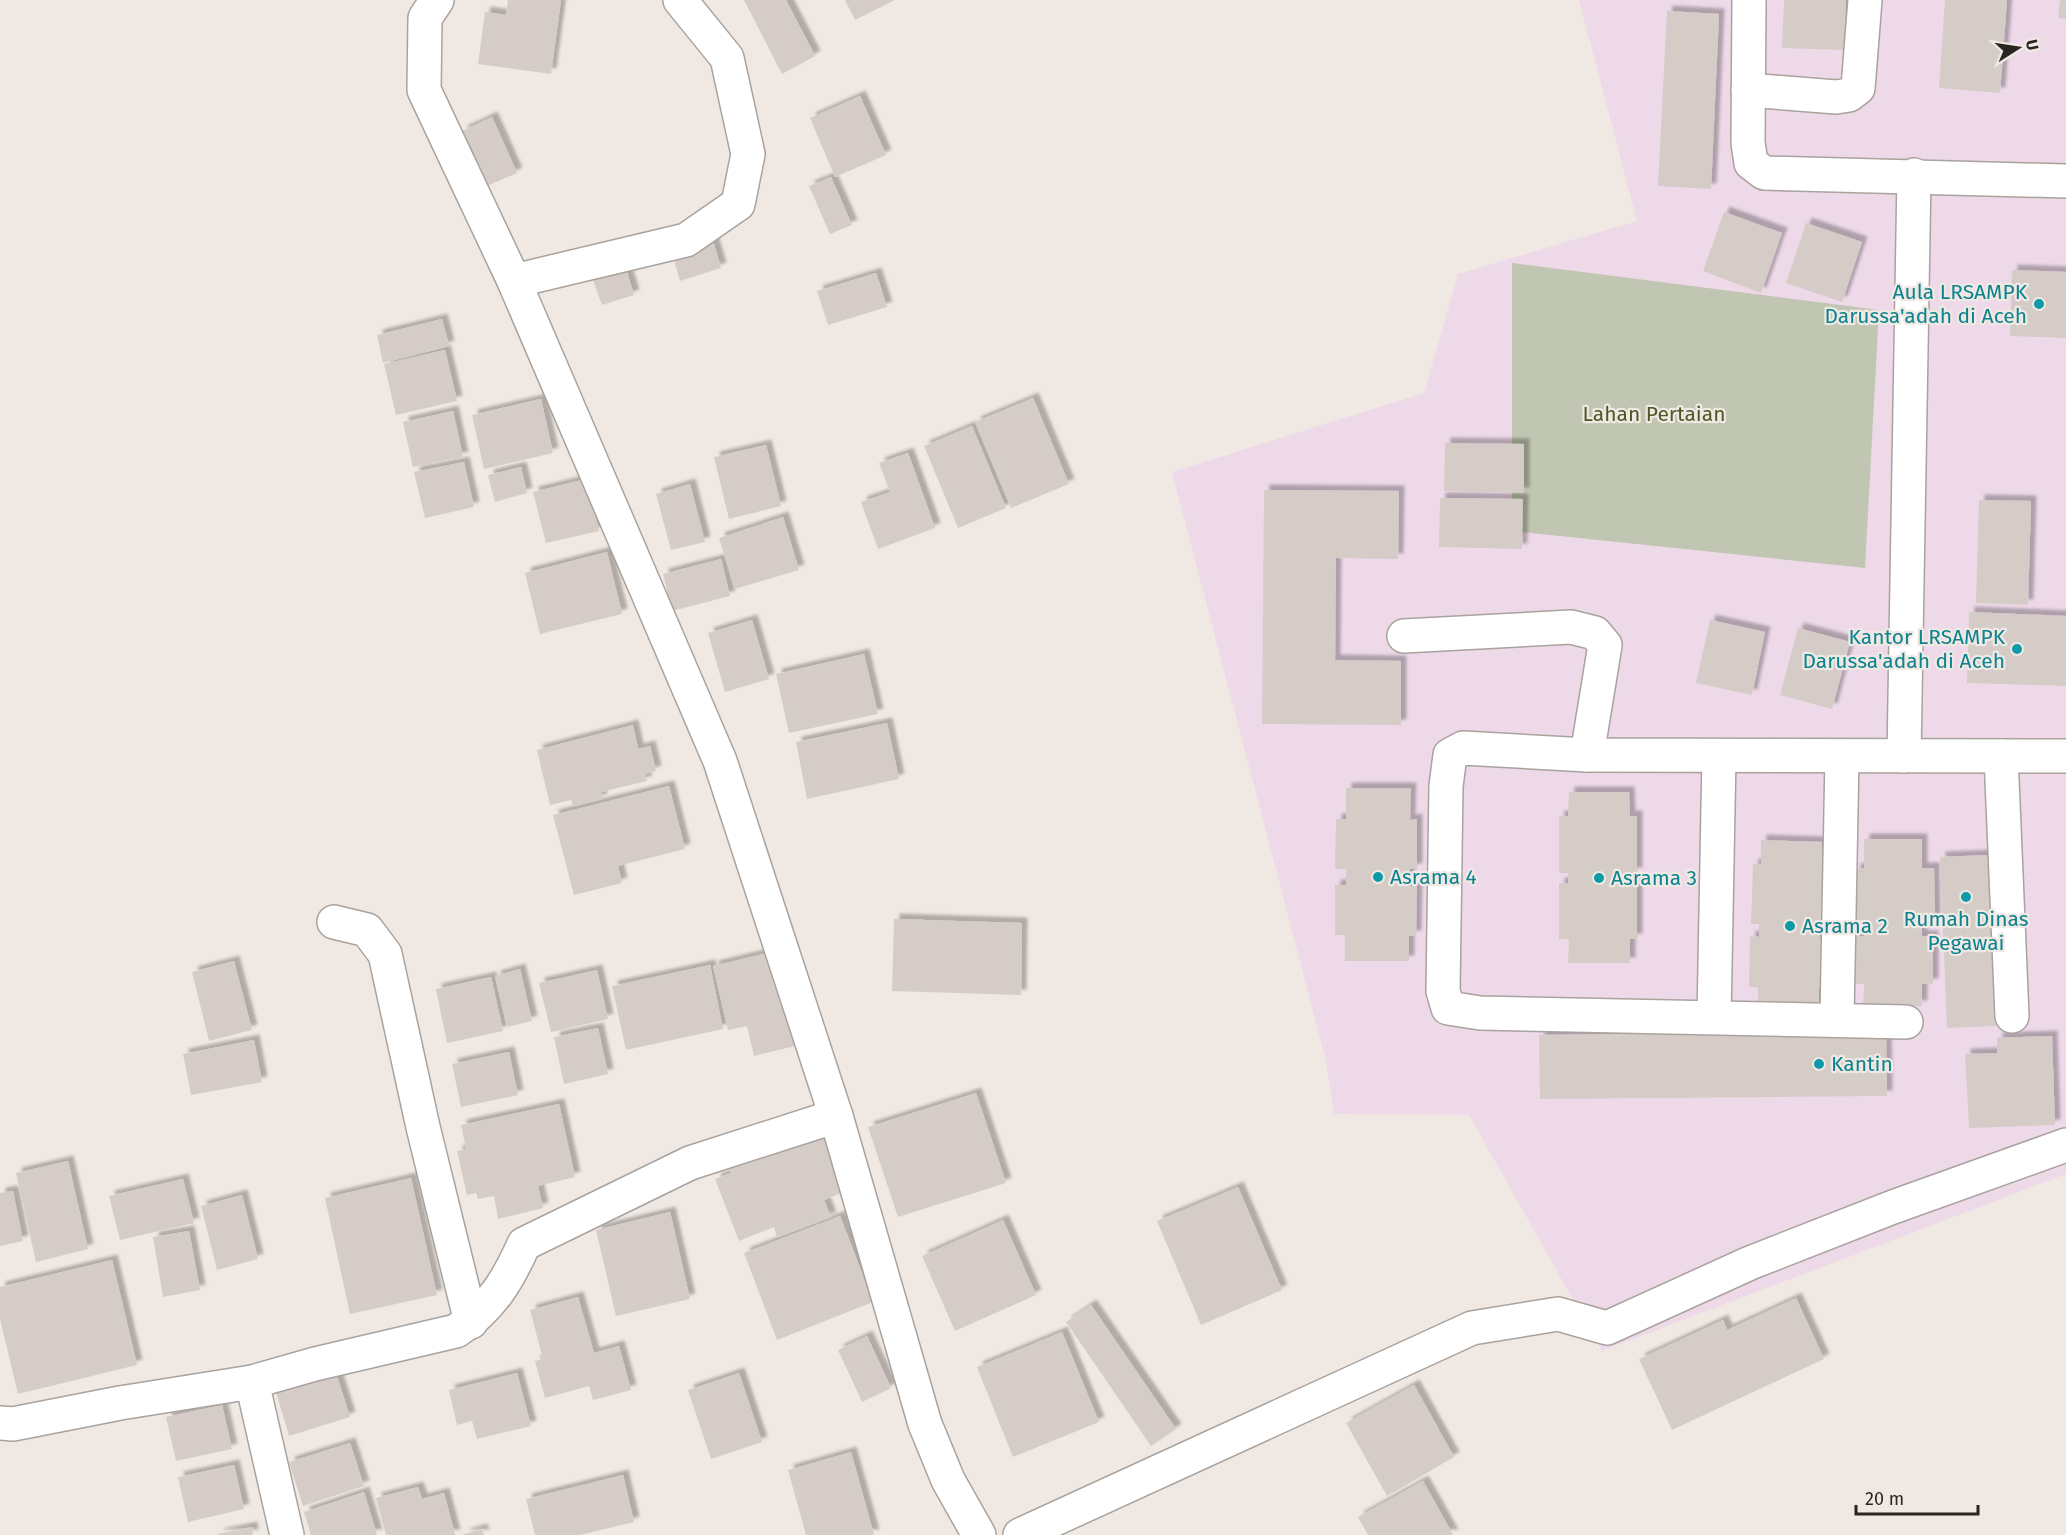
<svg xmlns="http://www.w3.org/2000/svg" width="2066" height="1535" font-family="'Fira Sans',sans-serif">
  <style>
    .commercial { fill: #eed9e9 }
    .green { fill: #c0c6b1 }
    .building { fill: #d5ccc8; filter: url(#shadow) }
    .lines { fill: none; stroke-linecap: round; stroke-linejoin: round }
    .street-casing { stroke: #a9a29d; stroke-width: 36 }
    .street { stroke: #fff; stroke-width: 33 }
    .culture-dot { fill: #0f9aa8; stroke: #f0e9e3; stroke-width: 2 }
    .labels { text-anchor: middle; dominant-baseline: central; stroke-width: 4.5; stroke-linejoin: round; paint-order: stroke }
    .culture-label { font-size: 21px; fill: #0d838f; stroke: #f0e9e3; text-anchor: start }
    .park-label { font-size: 21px; fill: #4d5827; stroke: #f0e9e3 }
  </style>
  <defs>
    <filter id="shadow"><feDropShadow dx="5.5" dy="-5.5" stdDeviation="1.5" flood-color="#0004"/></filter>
  </defs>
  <rect width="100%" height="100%" fill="#f0e9e3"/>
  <polygon class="commercial" points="1579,0 2066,0 2066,1174 1602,1351 1469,1115 1334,1114 1326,1061 1172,472 1424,393 1458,274 1637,221"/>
  <polygon class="green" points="1512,263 1879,310 1865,568 1512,531"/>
  <g class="building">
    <polygon points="508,0 561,0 551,74 478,64 485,12 506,15"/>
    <polygon points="744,0 786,0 815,56 782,74"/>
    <polygon points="845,0 895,0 855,20"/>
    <polygon points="1784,0 1846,0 1844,50 1782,48"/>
    <polygon points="1945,0 2007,0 2000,93 1939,88"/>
    <polygon points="2060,0 2066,0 2066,19 2058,18"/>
    <polygon points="1667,11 1719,14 1711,189 1658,186"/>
    <polygon points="860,96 886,155 835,177 810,118"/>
    <polygon points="492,117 517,173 487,186 462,131"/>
    <polygon points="831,177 852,225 830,234 809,186"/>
    <polygon points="1724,212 1782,233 1761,293 1703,271"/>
    <polygon points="1806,223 1862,242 1842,302 1786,283"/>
    <polygon points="711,234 721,268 680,281 670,245"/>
    <polygon points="626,269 634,295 602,305 593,280"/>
    <polygon points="2012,270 2066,272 2066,338 2010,336"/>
    <polygon points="876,273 887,307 828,325 817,291"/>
    <polygon points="442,319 449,346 383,363 377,335"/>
    <polygon points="445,350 457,401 396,415 384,364"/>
    <polygon points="1033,398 1069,484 1011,508 975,422"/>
    <polygon points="541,399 553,453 484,469 472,415"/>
    <polygon points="453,411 463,457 413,467 403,422"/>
    <polygon points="972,426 1006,508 958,528 924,446"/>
    <polygon points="1445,443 1524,444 1524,493 1444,491"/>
    <polygon points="766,445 781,506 729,519 714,457"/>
    <polygon points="908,453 935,528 878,549 861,502 890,492 879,463"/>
    <polygon points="464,462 474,507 425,518 414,472"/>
    <polygon points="521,467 527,493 495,502 488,475"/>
    <polygon points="586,479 599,531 546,543 533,492"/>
    <polygon points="690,484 705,542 671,550 656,494"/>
    <polygon points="1264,490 1399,491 1398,559 1336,558 1335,660 1401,661 1401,725 1262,724"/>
    <polygon points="1440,498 1523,499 1522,549 1439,547"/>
    <polygon points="1979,500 2031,501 2028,605 1976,603"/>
    <polygon points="783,517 799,570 735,589 719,538"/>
    <polygon points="607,552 622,614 540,634 525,573"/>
    <polygon points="721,559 730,596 672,611 663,574"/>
    <polygon points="1969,612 2066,616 2066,686 1967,683"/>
    <polygon points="752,620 769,679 725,692 708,633"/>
    <polygon points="1710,620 1765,632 1752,695 1696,683"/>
    <polygon points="1798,628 1850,642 1832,709 1780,695"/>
    <polygon points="864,654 878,714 789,733 776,674"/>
    <polygon points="887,723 899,779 807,799 796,742"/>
    <polygon points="633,725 638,749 650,746 656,771 645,774 647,781 601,792 602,799 573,806 571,800 550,805 537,750"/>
    <polygon points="669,786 685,849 618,866 622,883 574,895 553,815"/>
    <polygon points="1346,788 1411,788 1410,820 1417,819 1417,869 1410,869 1409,886 1417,887 1416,936 1409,936 1409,961 1345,961 1345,935 1335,935 1335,885 1346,885 1346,869 1335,869 1336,819 1346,819"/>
    <polygon points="1569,792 1629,792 1630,816 1637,816 1637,873 1630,873 1630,883 1637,883 1637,939 1630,939 1630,963 1568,963 1569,939 1559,939 1559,883 1568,883 1568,873 1559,873 1559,816 1568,816"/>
    <polygon points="1864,839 1922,839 1922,868 1934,868 1935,920 1922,920 1922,936 1933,936 1933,984 1922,984 1922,1006 1863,1006 1864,984 1854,984 1854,936 1864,936 1864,920 1856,920 1855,869 1864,868"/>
    <polygon points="1761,840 1822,842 1822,865 1831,866 1829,926 1820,926 1820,938 1830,938 1828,989 1819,989 1819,1012 1758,1010 1758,987 1749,987 1750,936 1759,937 1759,924 1751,924 1753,864 1761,864"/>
    <polygon points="1989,855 1996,1026 1947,1028 1940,857"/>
    <polygon points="894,919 1022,923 1021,995 892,991"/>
    <polygon points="776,951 799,1045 754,1056 747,1026 728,1030 713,966"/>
    <polygon points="234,961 252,1030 209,1041 192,972"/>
    <polygon points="710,965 723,1029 626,1050 612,986"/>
    <polygon points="520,969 532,1021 507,1027 495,976"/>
    <polygon points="597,970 608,1019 551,1032 539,983"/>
    <polygon points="491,977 503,1031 447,1043 436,989"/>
    <polygon points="598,1028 608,1074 564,1084 554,1037"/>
    <polygon points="1886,1031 1887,1096 1540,1099 1539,1035"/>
    <polygon points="2052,1036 2055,1125 1969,1128 1965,1054 1997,1053 1997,1038"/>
    <polygon points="254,1040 262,1082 191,1095 183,1054"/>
    <polygon points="509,1052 518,1095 461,1107 452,1064"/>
    <polygon points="976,1093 1006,1183 898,1217 868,1127"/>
    <polygon points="559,1104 575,1177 538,1186 543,1208 498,1219 494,1196 478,1199 476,1193 467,1195 457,1151 466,1149 461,1125"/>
    <polygon points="827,1129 849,1190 824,1200 831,1217 777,1237 774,1227 739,1241 715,1179 731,1173 725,1157"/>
    <polygon points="68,1161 88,1249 36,1262 16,1173"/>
    <polygon points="411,1178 437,1295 350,1314 325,1198"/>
    <polygon points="183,1179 194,1223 120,1240 109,1196"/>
    <polygon points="1238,1187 1282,1290 1201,1325 1157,1221"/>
    <polygon points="13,1191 23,1241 0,1246 0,1193"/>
    <polygon points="242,1195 258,1259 217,1270 201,1206"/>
    <polygon points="670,1212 690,1299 616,1316 596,1230"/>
    <polygon points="840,1216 873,1302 777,1340 744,1253"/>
    <polygon points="1003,1220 1036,1295 955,1331 922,1256"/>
    <polygon points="189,1231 200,1290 163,1297 153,1237"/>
    <polygon points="112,1260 137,1365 18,1394 0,1319 0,1287"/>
    <polygon points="578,1297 594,1353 619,1346 631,1390 593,1400 589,1386 545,1398 535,1361 543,1359 530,1310"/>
    <polygon points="1796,1298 1824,1359 1672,1430 1639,1359 1723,1320 1727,1330"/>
    <polygon points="1091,1305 1176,1429 1151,1446 1066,1322"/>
    <polygon points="1062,1332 1099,1422 1013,1457 977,1367"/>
    <polygon points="867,1336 891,1388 862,1402 838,1350"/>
    <polygon points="336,1373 350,1417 289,1436 276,1392"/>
    <polygon points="517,1373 531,1426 477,1439 472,1421 457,1425 449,1390"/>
    <polygon points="739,1373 762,1442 711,1459 688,1390"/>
    <polygon points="1414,1385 1454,1457 1387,1496 1346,1423"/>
    <polygon points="222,1405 232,1449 176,1461 166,1417"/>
    <polygon points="350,1443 364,1486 303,1506 289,1462"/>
    <polygon points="851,1452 874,1535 806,1535 788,1470"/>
    <polygon points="234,1465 244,1509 188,1522 178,1477"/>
    <polygon points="623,1475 634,1522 580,1535 535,1535 526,1499"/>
    <polygon points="1423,1481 1453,1535 1368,1535 1358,1517"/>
    <polygon points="418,1487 422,1499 444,1493 455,1535 386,1535 376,1498"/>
    <polygon points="364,1492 377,1535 311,1535 304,1512"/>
    <polygon points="252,1527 253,1535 218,1535 218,1534"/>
    <polygon points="482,1529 484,1535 464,1535 464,1534"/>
  </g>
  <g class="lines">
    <defs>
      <g id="street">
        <polyline points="437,0 425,18 424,90 514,281 720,761 836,1116 925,1424 948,1480 979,1535"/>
        <polyline points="1749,0 1748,143 1751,163 1764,173 2066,181"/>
        <polyline points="1748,90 1836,97 1849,95 1858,88 1865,0"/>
        <polyline points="514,281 686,240 738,204 748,154 727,58 680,0"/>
        <polyline points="1404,636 1571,627 1595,633 1605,645 1587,755"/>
        <polyline points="1904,756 1914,175"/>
        <polyline points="2001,756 2012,1016"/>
        <polyline points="334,922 367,930 385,954 423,1127 471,1322"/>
        <polyline points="1714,1017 1719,756"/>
        <polyline points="1837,1019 1842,757"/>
        <polyline points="1906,1022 1480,1013 1448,1008 1443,991 1446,786 1450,755 1463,748 1587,755 2066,756"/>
        <polyline points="252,1382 287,1535"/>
        <path d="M0 1423 13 1424 120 1403 252 1382 315 1364 456 1331C491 1309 508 1280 524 1244L690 1163 836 1116"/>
        <polyline points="1020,1535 1472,1328 1558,1314 1607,1328 1750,1263 1893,1207 2066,1145"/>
      </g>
    </defs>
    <use href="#street" class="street-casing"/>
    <use href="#street" class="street"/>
  </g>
  <g class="culture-dot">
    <circle cx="2039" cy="304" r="6"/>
    <circle cx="2017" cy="649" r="6"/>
    <circle cx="1378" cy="877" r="6"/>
    <circle cx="1599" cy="878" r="6"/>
    <circle cx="1966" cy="897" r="6"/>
    <circle cx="1790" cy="926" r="6"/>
    <circle cx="1819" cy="1064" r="6"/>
  </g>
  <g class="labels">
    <g class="culture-label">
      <text x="2027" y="292" text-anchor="end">Aula LRSAMPK<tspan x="2027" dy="24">Darussa'adah di Aceh</tspan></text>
      <text x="2005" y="637" text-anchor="end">Kantor LRSAMPK<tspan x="2005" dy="24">Darussa'adah di Aceh</tspan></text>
      <text x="1390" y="877">Asrama 4</text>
      <text x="1611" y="878">Asrama 3</text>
      <text x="1966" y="919" text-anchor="middle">Rumah Dinas<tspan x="1966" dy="24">Pegawai</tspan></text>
      <text x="1802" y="926">Asrama 2</text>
      <text x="1831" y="1064">Kantin</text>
    </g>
    <g class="park-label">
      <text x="1654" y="414">Lahan Pertaian</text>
    </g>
  </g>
  <g transform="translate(2018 48) rotate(78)" stroke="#f0e9e3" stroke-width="4.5" paint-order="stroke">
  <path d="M0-4.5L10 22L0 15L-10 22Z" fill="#282523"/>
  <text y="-9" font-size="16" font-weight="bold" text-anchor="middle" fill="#282523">U</text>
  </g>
  <path d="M1856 1505v9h122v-9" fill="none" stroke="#282523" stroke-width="3"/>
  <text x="1865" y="1505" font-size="18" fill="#282523" stroke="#f0e9e3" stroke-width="4.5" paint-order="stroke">20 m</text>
</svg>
